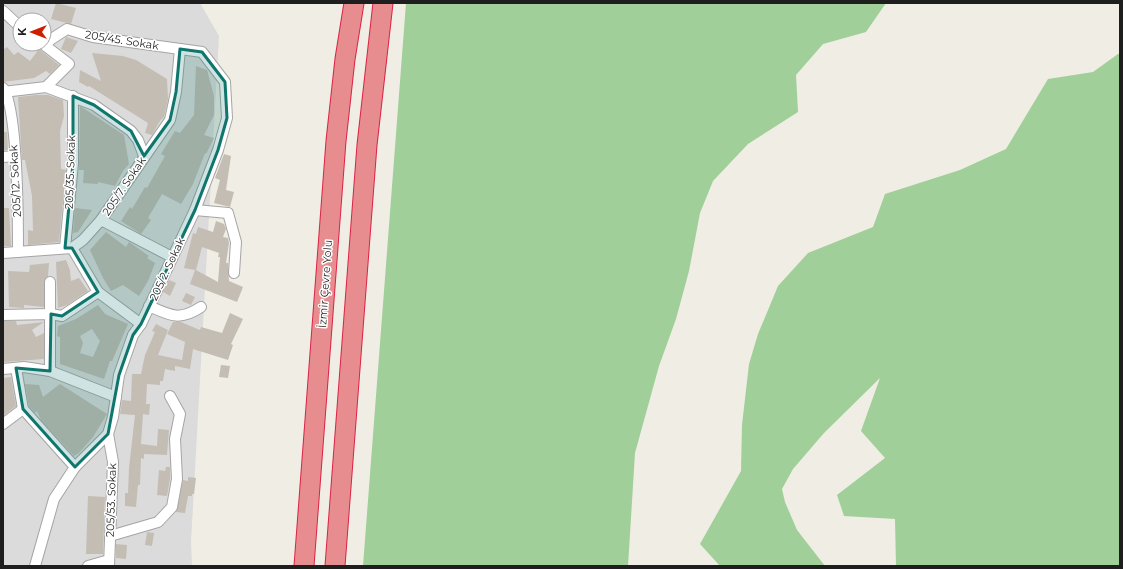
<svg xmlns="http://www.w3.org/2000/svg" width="1123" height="569" font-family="Montserrat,sans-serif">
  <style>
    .residential { fill: #dcdbdb; fill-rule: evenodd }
    .forest { fill: #a0cf99 }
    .building { fill: #c4bdb4; fill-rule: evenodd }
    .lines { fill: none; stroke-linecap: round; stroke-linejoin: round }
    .minor-casing { stroke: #a5a5a5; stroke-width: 12 }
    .motorway-casing { stroke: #db2346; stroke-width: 21 }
    .minor { stroke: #fff; stroke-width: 10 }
    .motorway { stroke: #e78c8f; stroke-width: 19 }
    .marked { fill: #0f766e; fill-opacity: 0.2; stroke: #0f766e; stroke-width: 3; stroke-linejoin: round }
    .labels { text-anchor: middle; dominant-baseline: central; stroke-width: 3; stroke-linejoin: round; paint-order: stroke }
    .street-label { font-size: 11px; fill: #1e1e1e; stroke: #fff }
  </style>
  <rect width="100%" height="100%" fill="#efede4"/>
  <path class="residential" d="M3 3H200L219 36 191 542 192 566H3ZM20 20H44V44H20Z"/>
  <g class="forest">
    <polygon points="406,3 886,3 866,32 823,44 796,75 798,112 748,144 713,181 700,213 689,271 676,319 659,366 635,453 628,566 363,566"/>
    <polygon points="1118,54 1120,54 1120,566 896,566 895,519 844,516 837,495 885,458 861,431 880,378 824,433 793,469 782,489 785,502 797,530 825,566 720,566 700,544 741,471 742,425 749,364 758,334 778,286 808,253 873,227 885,194 960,170 1006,149 1048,79 1093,72"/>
  </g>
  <g class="building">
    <polygon points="56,3 76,8 71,24 51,19"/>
    <polygon points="66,37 78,41 71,53 61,49"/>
    <polygon points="7,47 14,55 18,52 30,61 39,49 59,65 50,74 46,71 34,78 3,82 3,50"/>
    <polygon points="92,53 123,56 136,60 167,79 168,99 164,117 160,121 152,135 145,133 148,123 89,86 88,87 79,82 80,70 101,81"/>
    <polygon points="196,66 207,70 214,96 214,115 204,135 214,138 206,154 205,153 193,184 181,204 162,194 148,218 151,220 141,234 121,221 130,207 132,209 145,187 147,188 165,156 161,154 175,131 180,133 194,115"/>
    <polygon points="36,95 48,95 63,100 64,116 60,131 61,169 66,170 59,242 28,245 28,230 33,231 32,196 25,160 22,160 18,97"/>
    <polygon points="80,106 124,135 129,164 123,171 115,186 98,182 98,184 83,183 84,170 79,170"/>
    <polygon points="3,132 7,132 8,150 3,150"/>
    <polygon points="224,154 231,156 226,190 234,192 230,207 214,203 220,180 215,178"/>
    <polygon points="3,208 9,208 11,246 3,246"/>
    <polygon points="75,208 92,210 78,232 73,233"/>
    <path d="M216 221 224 224 226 229 223 237 228 238 229 243 226 263H228L229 281 243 287 237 302 190 284 195 270 184 268 193 233 196 234 198 227 213 232ZM202 247 219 253 218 257H220L218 282 196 270Z"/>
    <polygon points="106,232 126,247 129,242 149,256 147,258 155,263 148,281 139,296 123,285 111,291 103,278 90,250"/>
    <polygon points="66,260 70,270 71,281 79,278 88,291 67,305 58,308 56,262"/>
    <polygon points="49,263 48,276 44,282 44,307 24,305 24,308 9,307 8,271 29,272 30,265"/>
    <polygon points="169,280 176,283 170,296 163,292"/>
    <polygon points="186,293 195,297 191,305 182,301"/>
    <path d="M98 305 105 314 128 324 112 361H110L104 379 60 364V337L57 336 58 326 76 319ZM92 329 100 341 93 357 80 353 83 343 80 336Z"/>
    <polygon points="230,313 243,319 231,344 233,345 228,360 193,349 190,369 175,366 175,371 165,369 163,381 160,381 160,385 147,384 146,404 150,404 149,415 143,414 141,444 157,446 158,429 169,430 167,455 144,454 144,459 141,458 140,485 138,485 136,507 125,506 125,493 128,493 129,468 135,415 120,414 122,400 131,401 132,374 141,374 145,355 155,332 152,331 156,324 168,330 158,355 182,360 185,342 167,334 173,322 181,322 200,330 201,327 222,333"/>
    <polygon points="3,321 16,321 17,325 44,322 32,330 36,337 44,333 44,359 3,362"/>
    <polygon points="221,365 230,366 228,378 219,377"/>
    <polygon points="11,377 16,406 3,416 3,378"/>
    <polygon points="25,384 39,385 43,397 60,384 107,414 93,437 79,453 74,456 41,420 37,411 35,413 29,406"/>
    <polygon points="166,467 170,467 170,479 167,496 157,495 159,470 165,471"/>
    <polygon points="188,477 196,478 194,494 192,494 192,496 188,496 185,513 176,512 183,480 188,481"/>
    <polygon points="88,496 105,497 103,554 86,554"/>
    <polygon points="147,532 154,533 152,546 145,545"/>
    <polygon points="116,544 127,545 126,559 116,558"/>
  </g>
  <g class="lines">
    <defs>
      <g id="minor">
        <polyline points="3,11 20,27"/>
        <polyline points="43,44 69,64 46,87"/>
        <path d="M3 88C18 108 18 222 18 252"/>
        <polyline points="3,92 46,87 94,105 131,131 138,140 144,156"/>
        <polyline points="3,157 15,156"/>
        <polyline points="195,210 228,213 236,242 234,273"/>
        <polyline points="101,220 172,257"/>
        <polyline points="65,248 73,163 73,96"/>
        <polyline points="72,248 98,292 141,324"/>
        <polyline points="3,253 72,248 83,240 101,220 170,120 176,92 180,49"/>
        <path d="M149 306C171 316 180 321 201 307"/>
        <polyline points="3,315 51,314 62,316 98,292"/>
        <polyline points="16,368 23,409 75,467"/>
        <polyline points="3,369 24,367 50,371 116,397"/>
        <polyline points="50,371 50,282"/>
        <polyline points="3,424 23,409"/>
        <polyline points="108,434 113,462 109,566"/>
        <polyline points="110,536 158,522 172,507 177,479 175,439 180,414 170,396"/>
        <polyline points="35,566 54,499 75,467 108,434 113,417 119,375 133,335 141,324 195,210 218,150 227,118 225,82 202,52 93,37 67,29 50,40 46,46"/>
        <polyline points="88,566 109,560"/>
      </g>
      <g id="motorway">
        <polyline points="304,566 336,141 345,59 354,3"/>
        <polyline points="335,566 367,145 383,3"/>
      </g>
    </defs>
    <use href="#minor" class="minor-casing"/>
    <use href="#motorway" class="motorway-casing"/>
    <use href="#minor" class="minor"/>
    <use href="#motorway" class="motorway"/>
  </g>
  <path class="marked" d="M180 49 202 52 225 82 227 118 218 150 195 210 141 324 133 335 119 375 108 434 75 467 23 409 16 368 50 371 51 314 62 316 98 292 72 248H65L73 163V96L94 105 131 131 144 156 170 120 176 92Z"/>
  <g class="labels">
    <g class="street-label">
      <text transform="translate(122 40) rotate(9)">205/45. Sokak</text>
      <text transform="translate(70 172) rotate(-88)">205/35. Sokak</text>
      <text transform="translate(15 181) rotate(-93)">205/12. Sokak</text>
      <text transform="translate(124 186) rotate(-56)">205/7. Sokak</text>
      <text transform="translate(167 269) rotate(-65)">205/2. Sokak</text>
      <text transform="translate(325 284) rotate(-86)">İzmir Çevre Yolu</text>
      <text transform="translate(111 500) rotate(-88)">205/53. Sokak</text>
    </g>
  </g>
  <rect width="1123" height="569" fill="none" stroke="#1e1e1e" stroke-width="8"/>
  <g transform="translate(32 32) rotate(270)"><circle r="19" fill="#ffffff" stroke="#a5a5a5"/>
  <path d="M0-3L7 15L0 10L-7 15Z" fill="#cd1f00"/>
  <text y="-6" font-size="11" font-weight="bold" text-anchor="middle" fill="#1e1e1e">K</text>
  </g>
</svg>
